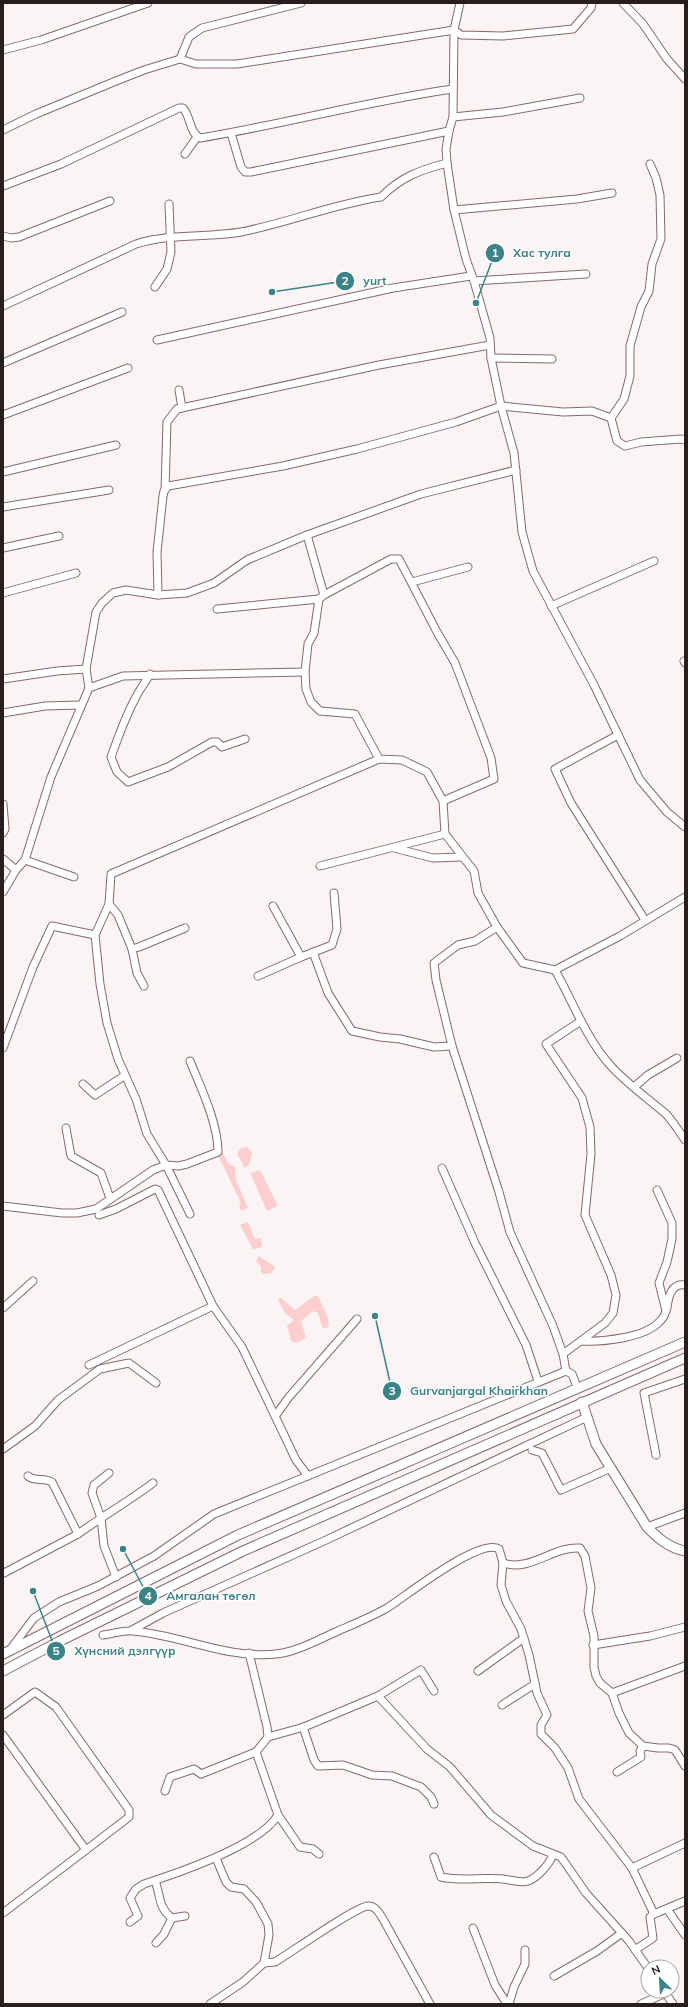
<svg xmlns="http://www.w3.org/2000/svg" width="688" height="2007" font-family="Mulish,sans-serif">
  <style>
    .green { fill: #fccfce }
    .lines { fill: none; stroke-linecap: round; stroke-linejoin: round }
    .street-casing { stroke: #856a69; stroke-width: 9 }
    .secondary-casing { stroke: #856a69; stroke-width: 11 }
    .street { stroke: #fff; stroke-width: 7 }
    .secondary { stroke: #fff; stroke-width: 9 }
    .leader { fill: none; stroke: #3b8387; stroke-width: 1.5 }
    .callout-dot { fill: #3b8387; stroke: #fff; stroke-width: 1.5 }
    .mark-label { font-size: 12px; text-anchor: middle; font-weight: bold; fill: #fff }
    .callout-label { font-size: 12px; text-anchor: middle; font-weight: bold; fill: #3b8387; stroke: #fff; stroke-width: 3; stroke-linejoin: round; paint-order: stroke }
  </style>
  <rect width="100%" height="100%" fill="#fbf4f4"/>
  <g class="green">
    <polygon points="247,1147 252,1153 249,1165 245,1168 237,1154 241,1148"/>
    <polygon points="222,1152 229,1164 235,1167 236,1180 248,1208 241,1211 239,1205 241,1203 218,1155"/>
    <polygon points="260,1170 278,1206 267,1211 250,1173"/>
    <polygon points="248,1222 255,1239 261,1238 262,1246 259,1248 253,1249 240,1225"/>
    <polygon points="259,1256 275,1267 272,1273 264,1274 261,1272 261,1267 256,1261"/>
    <polygon points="314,1296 318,1296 328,1318 329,1326 325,1329 322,1327 318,1313 313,1311 301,1321 306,1338 297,1343 291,1341 287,1326 294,1320 285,1313 278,1300 281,1298 295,1310"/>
  </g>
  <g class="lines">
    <defs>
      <g id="street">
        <polyline points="460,3 454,30 453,117 449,131 446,149 447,163 454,210 466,259 474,281 490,338 491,358 501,406 514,453 522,532 533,571 594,685 640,780 667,812 685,827"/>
        <polyline points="623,3 643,24 667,59 685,79"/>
        <polyline points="3,50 41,40 148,3"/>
        <polyline points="180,59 189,37 202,28 301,3"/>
        <polyline points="453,117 503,112 580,98"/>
        <polyline points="3,130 36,114 116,81 144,70 180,59 196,64 237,64 454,30 461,35 503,36 573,29 591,8 592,3"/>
        <polyline points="231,133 241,167 245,172 251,172 449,131"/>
        <polyline points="185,154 197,137"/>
        <path d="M3 186 61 164 179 108H183C191 117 189 132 200 138 285 124 368 101 453 89"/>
        <polyline points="454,210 577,199 612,193"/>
        <polyline points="3,236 11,238 19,237 110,201"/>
        <polyline points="474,281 586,274"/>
        <polyline points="155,287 167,269 171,252 169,204"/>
        <path d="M3 306 136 244C170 233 206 238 241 232 288 223 333 204 381 197 401 177 420 170 447 163"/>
        <polyline points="157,340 393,288 471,276"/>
        <polyline points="491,358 552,359"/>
        <polyline points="3,363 122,312"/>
        <polyline points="179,390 182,408"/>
        <polyline points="3,415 128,368"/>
        <polyline points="611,418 624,399 630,376 630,346 641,307 649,291 652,264 661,239 660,195 656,178 650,164"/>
        <polyline points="3,472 116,445"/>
        <polyline points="165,490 167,422 177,409 379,365 490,345"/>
        <polyline points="3,507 109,490"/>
        <polyline points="307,535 324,595 319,599 314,633 308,644 305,672 306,689 311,702 320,711 355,714 379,759 402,760 427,772 443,801 445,834 474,871 478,893 497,927 523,963 555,970 620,936 685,897"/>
        <polyline points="3,548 59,536"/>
        <polyline points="412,582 468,567"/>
        <polyline points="3,593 76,573"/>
        <polyline points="158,595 157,552 163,496 164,491 168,486 283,466 357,449 456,422 501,406 563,412 592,411 611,418 617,441 625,446 641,442 681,439 685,440"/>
        <polyline points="324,595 391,559 399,559 437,632 455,663 491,758 494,779 443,801"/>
        <polyline points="551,606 654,561"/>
        <polyline points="217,609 319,599"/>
        <polyline points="684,661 685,663"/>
        <path d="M150 674C145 683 139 690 135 699 125 717 118 738 111 757L117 772 128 782 168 767 212 742H217L222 747 245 739"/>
        <polyline points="3,679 57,671 86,669"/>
        <polyline points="89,688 123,676 305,672"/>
        <polyline points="3,713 45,706 81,705"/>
        <polyline points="618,735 555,769 571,803 645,920"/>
        <polyline points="3,804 5,829 3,833"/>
        <polyline points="394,848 433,858 462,857"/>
        <polyline points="3,859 16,870"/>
        <polyline points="25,860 74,877"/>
        <polyline points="320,866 445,834"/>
        <polyline points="3,892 16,870 25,860 51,777 89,688 86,669 96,612 102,603 113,593 126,590 158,595 187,593 214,583 247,560 307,535 421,494 516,470"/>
        <polyline points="109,904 118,915 132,949 139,947 185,928"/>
        <polyline points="273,906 301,957 332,945 337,929 334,893"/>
        <polyline points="497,927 475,941 458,945 434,963 436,980 452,1046 499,1192 510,1232 553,1326 563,1354 566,1371"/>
        <polyline points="132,949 137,973 144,986"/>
        <polyline points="313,952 328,993 352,1031 380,1037 400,1039 434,1047 452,1046"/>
        <path d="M555 970C573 1002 586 1038 610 1065 626 1083 646 1097 665 1113 672 1120 679 1131 685 1140"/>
        <polyline points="258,976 301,957"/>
        <polyline points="3,1048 33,967 52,926 95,935"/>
        <path d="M190 1061C201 1088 218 1123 218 1152L187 1164 178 1166 166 1165 147 1134 136 1099 118 1059 107 1023 100 984 95 935 109 904 111 874 379 759"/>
        <polyline points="83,1084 95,1095 124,1076"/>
        <polyline points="634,1087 648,1075 677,1058"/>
        <polyline points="66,1128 71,1156 101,1173 110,1198"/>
        <polyline points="442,1168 475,1243 526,1345 538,1381"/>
        <polyline points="3,1206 62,1213 77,1213 96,1209 153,1170 166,1165 190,1214"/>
        <polyline points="99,1215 116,1209 155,1189 158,1190 213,1306 242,1347 296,1460 308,1476"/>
        <polyline points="3,1308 33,1281"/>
        <path d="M667 1308C668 1298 671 1283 685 1285"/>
        <path d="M581 1341C602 1342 646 1338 660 1321 663 1319 665 1314 666 1311L659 1283 667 1262 672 1239V1223L657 1190"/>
        <polyline points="563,1354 605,1323 613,1313 616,1295 611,1275 585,1215 591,1154 590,1127 582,1098 546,1044 581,1021"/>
        <polyline points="89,1365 213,1306"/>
        <polyline points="276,1415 289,1397 357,1319"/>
        <polyline points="3,1449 35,1426 58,1400 100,1369 129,1363 156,1383"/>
        <polyline points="532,1450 542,1453 561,1490 611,1468"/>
        <polyline points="656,1455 644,1393 685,1379"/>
        <polyline points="109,1473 94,1485 92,1493 101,1518 104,1546 116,1577"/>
        <path d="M28 1476C34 1482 44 1477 52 1482L78 1534C103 1516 129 1501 153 1483"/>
        <polyline points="647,1527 685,1513"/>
        <path d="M503 1563C531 1572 553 1546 580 1548L585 1556 591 1588 588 1611 594 1636V1667L596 1676 600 1683 612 1693 619 1713 629 1733 643 1746 658 1748H669L675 1750 685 1766"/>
        <polyline points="4,1573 78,1534"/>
        <polyline points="132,1630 163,1613 324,1541 587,1417"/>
        <path d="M103 1635C112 1634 124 1630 133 1631 181 1635 227 1659 276 1654 297 1652 319 1639 338 1631 354 1624 371 1617 387 1608 406 1596 480 1537 499 1549L503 1563 501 1585 506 1601 521 1629 529 1655 537 1693 547 1715 541 1725V1734L555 1748 568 1768 579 1799 632 1868 654 1914 685 1901"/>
        <polyline points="593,1645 650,1636 685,1627"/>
        <polyline points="9,1651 34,1618 59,1602 98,1586 154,1556 214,1514 566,1371 572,1374 577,1387"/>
        <polyline points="249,1653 267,1727 268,1737 256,1752 278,1815 300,1847 313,1849 319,1854"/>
        <polyline points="478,1671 524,1638"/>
        <polyline points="612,1693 685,1666"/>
        <polyline points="378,1696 421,1670 434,1691"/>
        <polyline points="502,1705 535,1684"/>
        <polyline points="3,1715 35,1692 56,1707 129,1810 129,1817 86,1850 3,1735"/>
        <polyline points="303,1727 314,1760 318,1766 343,1765 372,1775 392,1776 421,1787 431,1797 434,1804"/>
        <polyline points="268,1737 304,1727 378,1696 427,1749 450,1767 491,1815 533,1846 561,1857 586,1893 629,1941 648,1968"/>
        <polyline points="617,1772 641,1757 640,1751 643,1746"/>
        <polyline points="165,1791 170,1777 194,1769 201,1774 256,1752"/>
        <path d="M434 1857 441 1877C463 1882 487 1876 509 1880 516 1881 522 1883 528 1881 537 1878 550 1864 553 1854"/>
        <polyline points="632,1868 685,1843"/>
        <path d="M155 1881C161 1896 158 1908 172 1918L185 1916"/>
        <polyline points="667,1909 685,1935"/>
        <polyline points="3,1913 86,1850"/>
        <path d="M130 1922 138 1916 130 1898 136 1889 144 1884C178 1873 260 1845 278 1815"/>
        <polyline points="473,1928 495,1985 507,2004"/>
        <polyline points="156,1943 164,1934 172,1918"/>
        <polyline points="635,1950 653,1938 650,1917 654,1914"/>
        <path d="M264 1963 275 1962C292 1952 355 1907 368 1906 376 1906 379 1913 383 1919L430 2004"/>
        <polyline points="554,1976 597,1951 622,1933"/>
        <polyline points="664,1991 673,2004"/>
        <polyline points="210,2004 243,1982 264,1963 269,1935 268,1924 256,1902 244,1889 231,1887 226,1882 216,1858"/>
        <polyline points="509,2004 514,1987 525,1964 525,1950"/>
        <polyline points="641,2004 666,1993"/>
      </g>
      <g id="secondary">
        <path d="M582 1402 596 1444 647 1527C658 1538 669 1548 685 1551"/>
        <polyline points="3,1654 238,1535 685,1342"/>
        <polyline points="3,1671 60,1641 243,1551 685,1358"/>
      </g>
    </defs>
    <use href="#street" class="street-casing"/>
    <use href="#secondary" class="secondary-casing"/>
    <use href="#street" class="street"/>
    <use href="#secondary" class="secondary"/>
  </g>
  <path class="leader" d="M476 303L495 253M272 292L345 281M375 1316L392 1391M123 1549L148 1596M33 1591L56 1651"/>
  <g class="callout-dot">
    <circle cx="476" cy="303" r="4"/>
    <circle cx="272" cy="292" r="4"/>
    <circle cx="375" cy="1316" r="4"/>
    <circle cx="123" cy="1549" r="4"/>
    <circle cx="33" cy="1591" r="4"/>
    <circle cx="495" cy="253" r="10"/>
    <circle cx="345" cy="281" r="10"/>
    <circle cx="392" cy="1391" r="10"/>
    <circle cx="148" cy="1596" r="10"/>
    <circle cx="56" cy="1651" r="10"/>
  </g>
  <g class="mark-label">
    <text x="495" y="257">1</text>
    <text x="345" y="285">2</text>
    <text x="392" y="1395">3</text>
    <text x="148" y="1600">4</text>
    <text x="56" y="1655">5</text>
  </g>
  <g class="callout-label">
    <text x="542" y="257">Хас тулга</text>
    <text x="375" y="285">yurt</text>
    <text x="479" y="1395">Gurvanjargal Khairkhan</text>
    <text x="211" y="1600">Амгалан төгөл</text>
    <text x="125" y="1655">Хүнсний дэлгүүр</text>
  </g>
  <rect width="688" height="2007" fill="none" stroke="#281e1d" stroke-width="8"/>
  <g transform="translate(660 1979) rotate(335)"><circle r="19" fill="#ffffff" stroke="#a9a5a5"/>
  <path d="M0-3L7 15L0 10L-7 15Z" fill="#3b8387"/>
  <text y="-6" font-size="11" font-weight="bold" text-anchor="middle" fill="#281e1d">N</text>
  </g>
</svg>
